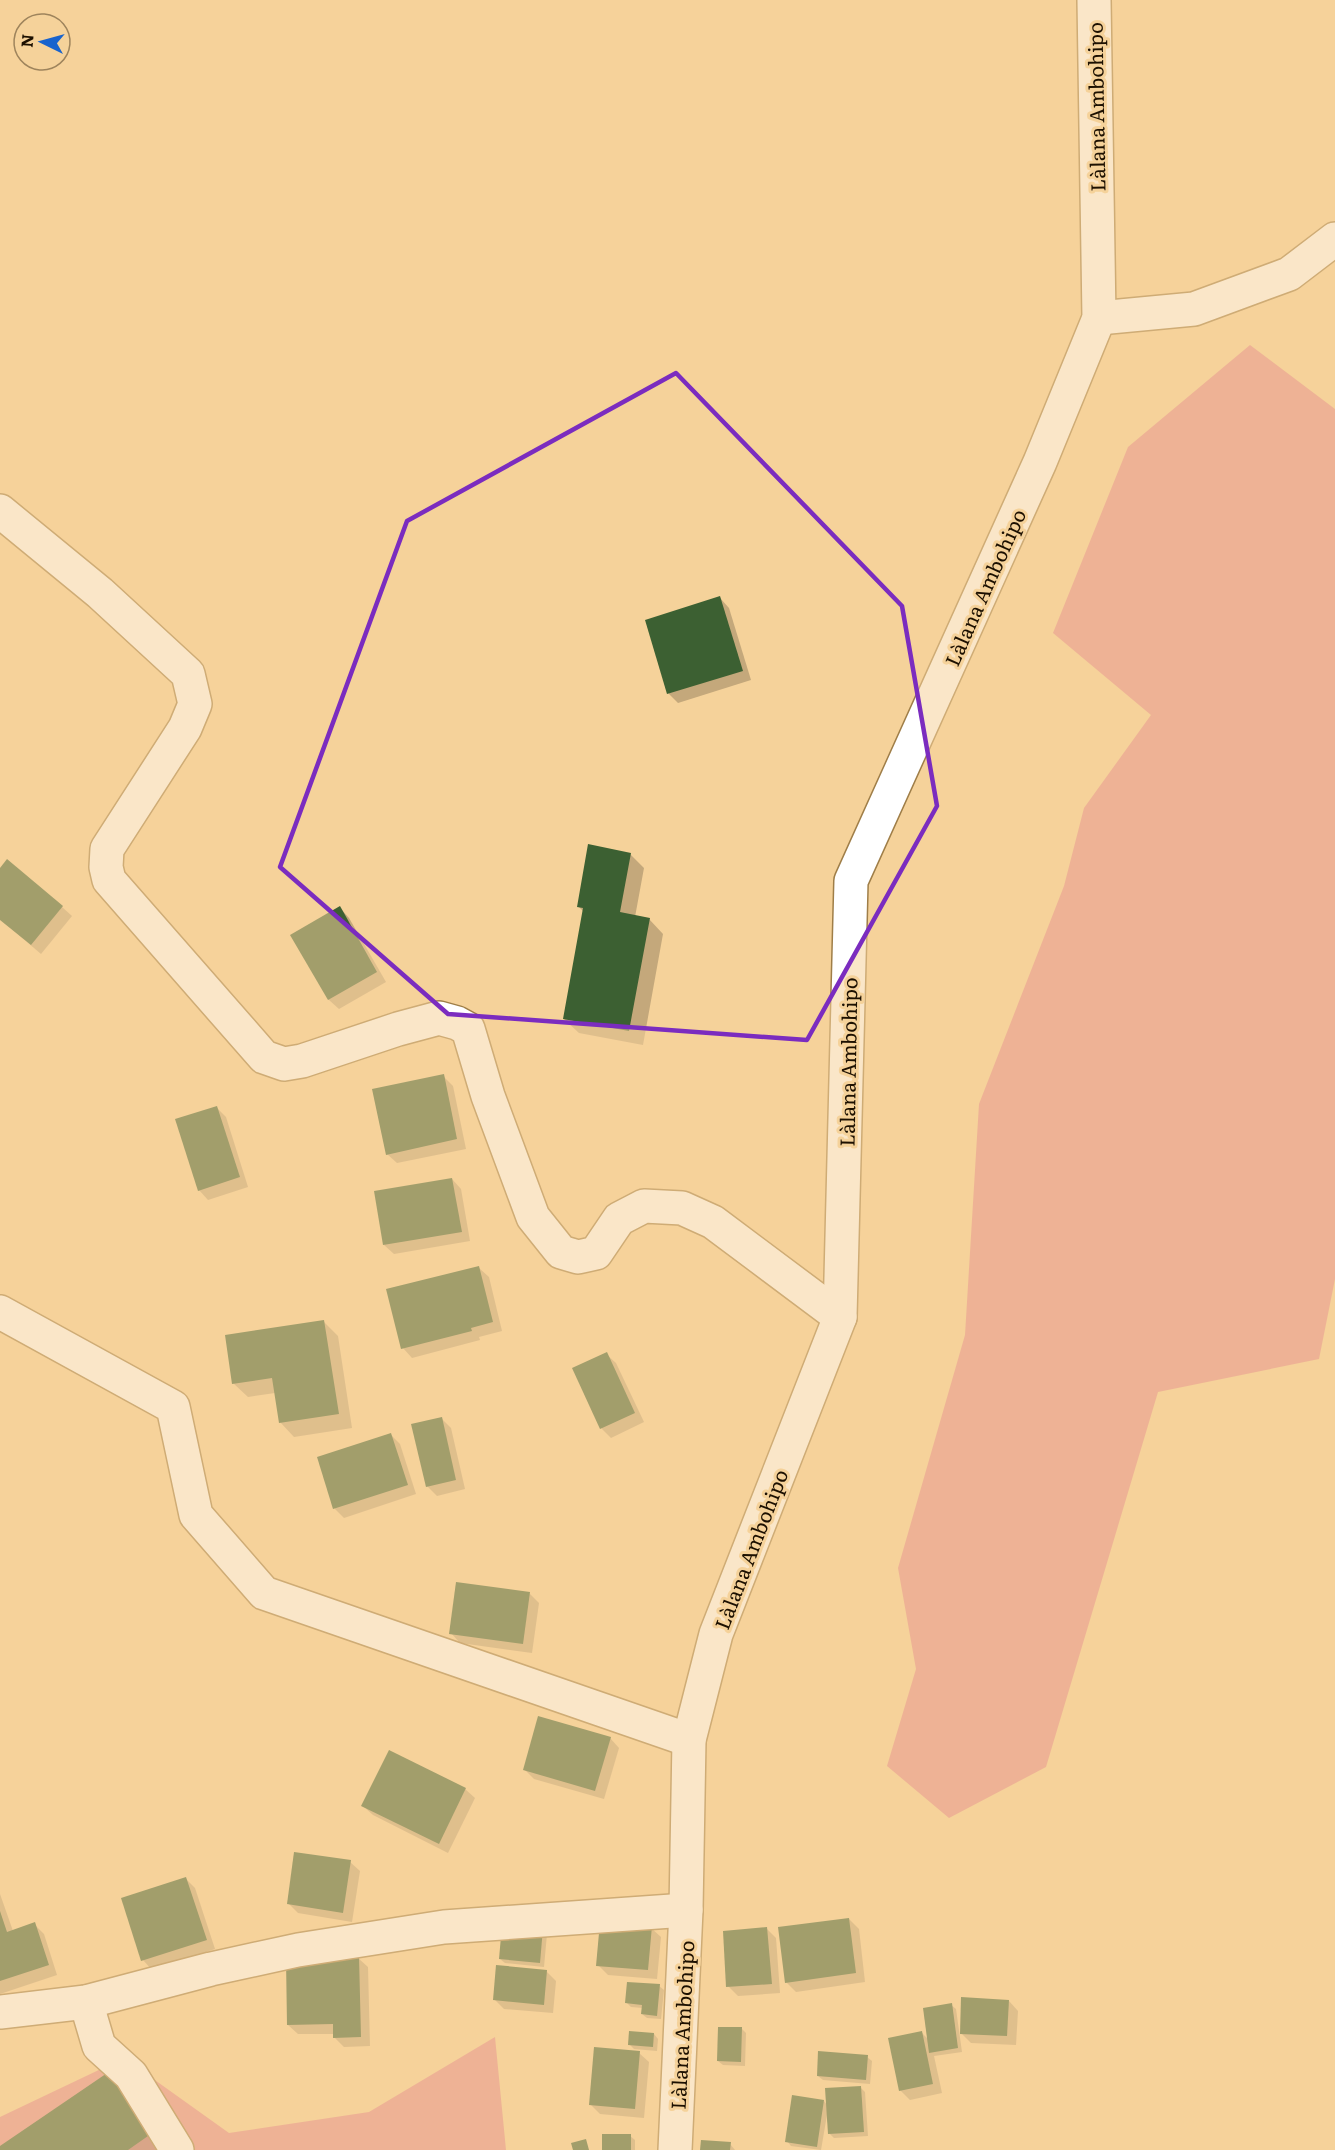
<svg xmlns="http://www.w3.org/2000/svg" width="1335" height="2150" font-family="Literata,serif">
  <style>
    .green { fill: #e48d8e }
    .shadow { fill: #0003 }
    .building { fill: #3c6032 }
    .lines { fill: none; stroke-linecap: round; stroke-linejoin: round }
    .street-casing { stroke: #9f7e48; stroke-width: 36 }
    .secondary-casing { stroke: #9f7e48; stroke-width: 36 }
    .street { stroke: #fff; stroke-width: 33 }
    .secondary { stroke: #fff; stroke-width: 33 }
    .marked { fill: none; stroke: #7b2cbf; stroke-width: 4.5; stroke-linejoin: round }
    .labels { text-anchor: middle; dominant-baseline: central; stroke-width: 6; stroke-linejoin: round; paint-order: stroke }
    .street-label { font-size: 20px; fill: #1c1000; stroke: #f5d29a }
  </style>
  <rect width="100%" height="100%" fill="#f5d29a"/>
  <g class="green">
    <polygon points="1250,345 1335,409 1335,1279 1319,1359 1158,1392 1046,1767 949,1818 887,1766 916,1669 898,1568 965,1335 979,1104 1064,886 1084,808 1151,715 1053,633 1128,447"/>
    <polygon points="495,2037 506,2150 0,2150 0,2117 124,2058 229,2133 369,2112"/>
  </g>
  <g class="shadow">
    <polygon points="720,598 729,608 751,680 678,703 669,694 646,621"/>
    <polygon points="630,854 644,868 635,917 649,919 663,934 643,1045 579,1033 564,1019 584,912 578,906"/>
    <polygon points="0,870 62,907 72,916 41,954 0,919"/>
    <polygon points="340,908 349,918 386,982 339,1009 329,1000 292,936"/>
    <polygon points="443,1076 453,1086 466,1149 397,1163 387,1154"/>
    <polygon points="216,1107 226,1117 248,1187 208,1200 199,1190"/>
    <polygon points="452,1179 461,1189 470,1241 394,1254 384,1245"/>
    <polygon points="479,1268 489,1277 502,1331 479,1337 480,1340 412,1358 403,1348"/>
    <polygon points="324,1322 338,1336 352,1428 294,1437 280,1422 275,1393 248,1397 233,1383"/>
    <polygon points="606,1354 616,1363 644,1422 611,1438 602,1429 574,1369"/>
    <polygon points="441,1418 451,1428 465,1489 437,1496 427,1486"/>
    <polygon points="390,1434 400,1444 416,1494 344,1518 335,1509 318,1458"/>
    <polygon points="530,1594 539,1603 532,1653 460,1643 451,1633"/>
    <polygon points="610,1738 619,1748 604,1799 534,1779 524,1769"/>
    <polygon points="465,1789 475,1798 448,1853 373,1815 363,1806"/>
    <polygon points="350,1862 360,1871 352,1922 298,1913 289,1904"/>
    <polygon points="186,1879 195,1888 215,1949 152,1970 143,1960"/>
    <polygon points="0,1894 13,1931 34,1924 44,1934 57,1975 0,1994"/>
    <polygon points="849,1919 859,1929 865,1982 796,1992 786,1982"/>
    <polygon points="503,1926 547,1934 544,1967 505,1963 500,1959"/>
    <polygon points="651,1928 661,1937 657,1979 608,1975 598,1965"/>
    <polygon points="767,1929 776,1938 780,1993 738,1996 728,1986"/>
    <polygon points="358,1958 368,1967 370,2046 344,2047 334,2037 334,2034 298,2034 288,2025"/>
    <polygon points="546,1971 556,1981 553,2013 504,2009 495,2000"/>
    <polygon points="659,1986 664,1990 661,2019 647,2018 642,2014 643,2008 631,2007 626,2002"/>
    <polygon points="1009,2001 1018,2011 1016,2045 971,2043 961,2033"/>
    <polygon points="951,2005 956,2009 962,2052 934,2056 942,2093 910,2100 900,2090 922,2033 929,2040"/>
    <polygon points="741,2028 746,2033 745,2066 723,2065 718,2061"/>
    <polygon points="654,2034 658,2039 657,2051 634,2049 629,2044"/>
    <polygon points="639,2053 649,2062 644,2118 600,2114 590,2104"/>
    <polygon points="867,2057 872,2061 870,2084 823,2080 818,2076"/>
    <polygon points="130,2083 163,2150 0,2150 0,2148"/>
    <polygon points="860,2087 865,2092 868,2136 834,2138 829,2133 827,2115 821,2150 791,2146 787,2141 824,2101 827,2105"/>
    <polygon points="630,2136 635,2140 635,2150 603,2150"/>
    <polygon points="730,2144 735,2150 701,2150"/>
  </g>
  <g class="building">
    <polygon points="720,596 743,671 667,694 645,620"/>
    <polygon points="588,844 631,853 620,912 650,918 629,1031 563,1019 583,908 577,907"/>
    <polygon points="7,859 63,906 31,945 0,920 0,868"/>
    <polygon points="340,906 377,972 328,1000 290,935"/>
    <polygon points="444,1074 457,1139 386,1155 372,1089"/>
    <polygon points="217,1106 240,1177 198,1191 175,1119"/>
    <polygon points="452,1178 462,1232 383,1245 374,1191"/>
    <polygon points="479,1266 493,1322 471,1328 472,1331 401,1349 386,1289"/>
    <polygon points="324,1320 339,1414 279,1423 272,1378 232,1384 225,1335"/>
    <polygon points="607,1352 635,1413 600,1429 572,1368"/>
    <polygon points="442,1417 456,1480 426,1487 411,1424"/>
    <polygon points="391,1433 408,1485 333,1509 317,1457"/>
    <polygon points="456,1582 530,1592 523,1644 449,1634"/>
    <polygon points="538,1716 611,1737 595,1791 523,1770"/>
    <polygon points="389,1750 466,1788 439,1844 361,1806"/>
    <polygon points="294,1852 351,1860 343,1913 287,1904"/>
    <polygon points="186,1877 207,1940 141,1961 121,1898"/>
    <polygon points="0,1911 7,1932 35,1922 49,1965 0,1981"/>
    <polygon points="849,1918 856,1973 785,1983 778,1927"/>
    <polygon points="600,1922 652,1926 648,1970 596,1966"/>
    <polygon points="502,1925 543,1928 540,1963 499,1959"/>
    <polygon points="767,1927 772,1984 726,1987 723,1931"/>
    <polygon points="359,1956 361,2037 333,2038 333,2024 287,2025 286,1959"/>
    <polygon points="496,1965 547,1970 544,2005 493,2000"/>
    <polygon points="627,1982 660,1984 657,2016 641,2014 642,2005 625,2003"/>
    <polygon points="961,1997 1009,2000 1007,2036 960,2034"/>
    <polygon points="952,2003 958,2048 929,2053 923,2008"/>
    <polygon points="718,2027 742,2027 741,2062 717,2061"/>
    <polygon points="629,2031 654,2033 653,2047 628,2045"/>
    <polygon points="922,2031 933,2084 899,2091 888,2038"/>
    <polygon points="594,2047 640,2051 635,2109 589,2105"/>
    <polygon points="818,2051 868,2055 866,2080 817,2076"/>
    <polygon points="116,2067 158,2129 128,2150 0,2150 0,2146"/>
    <polygon points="861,2086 864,2132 828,2134 825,2088"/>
    <polygon points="792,2095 824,2100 817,2147 785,2142"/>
    <rect x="602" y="2134" width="29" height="16"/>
    <polygon points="586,2139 589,2150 573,2150 571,2143"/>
    <polygon points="701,2140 731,2142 730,2150 700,2150"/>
  </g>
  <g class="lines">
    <defs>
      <g id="street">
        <polyline points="1099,318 1194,309 1289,274 1335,239"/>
        <polyline points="0,511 100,593 188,674 195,704 185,728 107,849 106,867 109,880 264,1057 284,1064 302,1061 398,1029 439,1018 457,1023 468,1029 488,1096 533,1217 561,1252 578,1257 596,1253 619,1219 644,1206 682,1208 713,1222 840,1317"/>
        <polyline points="0,1312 173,1407 196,1515 264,1593 689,1740"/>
        <polyline points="86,2002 99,2046 131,2075 177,2150"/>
        <polyline points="0,2012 86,2002 211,1969 298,1950 444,1927 686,1910"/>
      </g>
      <polyline id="secondary" points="675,2150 686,1910 689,1740 716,1634 840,1317 851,881 1040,462 1099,318 1094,0"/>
    </defs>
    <use href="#street" class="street-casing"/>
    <use href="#secondary" class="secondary-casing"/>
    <use href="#street" class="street"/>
    <use href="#secondary" class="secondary"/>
  </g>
  <path d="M0 0H1335V2150H0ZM676 373 902 606 937 806 807 1040 448 1014 280 867 407 521Z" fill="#f5d29a" fill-opacity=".55" fill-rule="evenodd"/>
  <path class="marked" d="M676 373 902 606 937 806 807 1040 448 1014 280 867 407 521Z"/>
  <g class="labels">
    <g class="street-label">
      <text transform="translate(1095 107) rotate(-91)">Làlana Ambohipo</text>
      <text transform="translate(984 587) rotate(-66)">Làlana Ambohipo</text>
      <text transform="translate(847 1062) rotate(-89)">Làlana Ambohipo</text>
      <text transform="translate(750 1549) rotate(-69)">Làlana Ambohipo</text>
      <text transform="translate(681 2025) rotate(-87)">Làlana Ambohipo</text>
    </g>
  </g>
  <g transform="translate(42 42) rotate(275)"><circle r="28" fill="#f5d29a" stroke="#9e845c" stroke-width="1.5"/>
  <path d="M0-4.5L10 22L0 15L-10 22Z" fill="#1863cd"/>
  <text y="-9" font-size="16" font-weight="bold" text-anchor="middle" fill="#1c1000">N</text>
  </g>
</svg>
